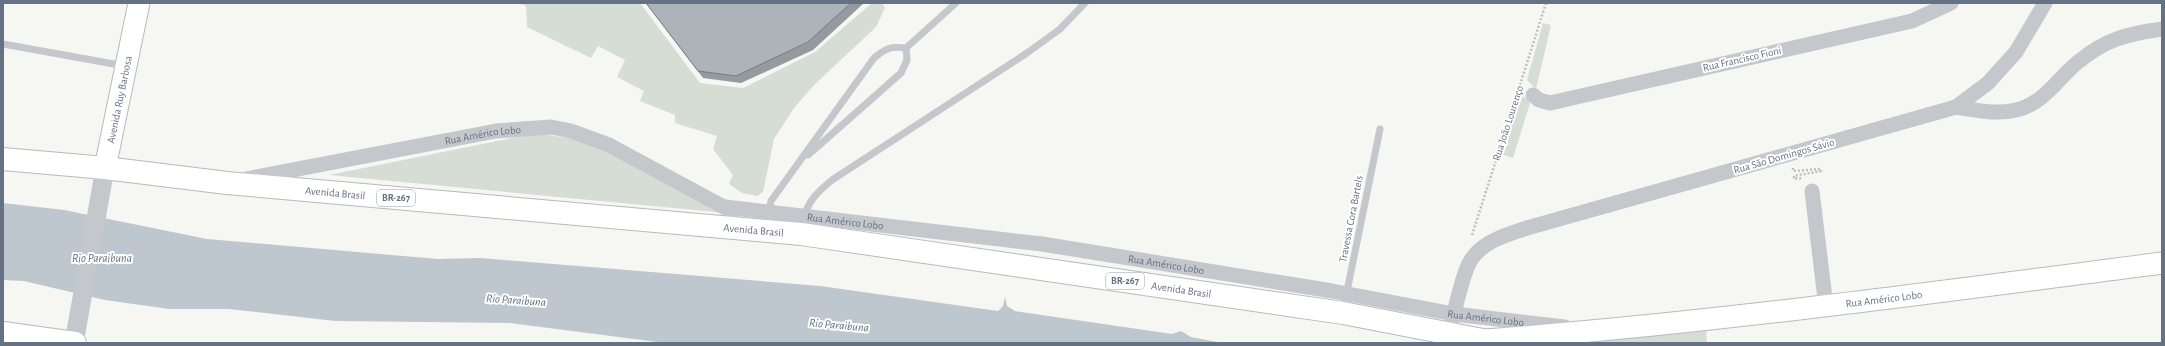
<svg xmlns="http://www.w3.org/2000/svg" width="2165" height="346" font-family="'Alegreya Sans',sans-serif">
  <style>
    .green { fill: #d6ddd4 }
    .water { fill: #bec7cd }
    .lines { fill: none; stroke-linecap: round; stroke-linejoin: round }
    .secondary-casing { stroke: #b6bac0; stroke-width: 23 }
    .trunk-casing { stroke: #b7b9bd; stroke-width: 24 }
    .path { stroke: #bebfc2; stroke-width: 2.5; stroke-dasharray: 2 2; stroke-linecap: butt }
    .service { stroke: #c4c7cb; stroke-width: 7 }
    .minor { stroke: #c4c7cb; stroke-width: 15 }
    .tertiary { stroke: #c4c7cb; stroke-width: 19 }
    .secondary { stroke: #fff; stroke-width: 21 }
    .trunk { stroke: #fff; stroke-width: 22 }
    .wall { fill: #949a9f }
    .building { fill: #acb3b9; stroke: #787d82 }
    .labels { text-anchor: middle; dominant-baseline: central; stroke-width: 4; stroke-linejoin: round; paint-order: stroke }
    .shield { fill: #fff; stroke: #939ca9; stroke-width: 1 }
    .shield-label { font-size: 10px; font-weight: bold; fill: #657284 }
    .street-label { font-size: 11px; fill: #657284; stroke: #fff }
    .water-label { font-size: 12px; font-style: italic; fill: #617381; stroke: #fff }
  </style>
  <rect width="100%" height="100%" fill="#f6f6f3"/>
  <g class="green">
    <polygon points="519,3 640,3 700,83 743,88 815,52 872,3 882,3 885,8 876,27 814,85 794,108 774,139 763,192 757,196 742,193 729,184 733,175 713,149 717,136 675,123 675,115 640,101 644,91 617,77 625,60 598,46 591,58 527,27 526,6"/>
    <polygon points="1543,23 1551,25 1536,89 1527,80"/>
    <polygon points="1522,94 1530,103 1513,158 1501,154"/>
    <polygon points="540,134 575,139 598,147 726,213 329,175 517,137"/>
    <polygon points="1706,329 1707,343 1589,343"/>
  </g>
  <polygon class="water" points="3,203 64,210 207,239 438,259 481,258 820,286 998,311 1003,306 1005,297 1007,306 1015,311 1172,334 1181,331 1191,337 1222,343 665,343 510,323 335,321 229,309 169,309 105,300 24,281 3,280"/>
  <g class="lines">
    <defs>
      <g id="secondary">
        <path id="s3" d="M105 168 139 3"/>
        <path id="s4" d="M1485 340C1711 323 1937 292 2162 263"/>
      </g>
      <g id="trunk">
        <path id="s5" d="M3 159 105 168 227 183 801 234 1343 313 1498 343"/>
        <polyline points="3,333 75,343"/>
      </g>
    </defs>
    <use href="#secondary" class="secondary-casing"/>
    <use href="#trunk" class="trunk-casing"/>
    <g class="path">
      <polyline points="1520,85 1546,3"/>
      <polyline points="1793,168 1793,171 1820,169 1821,171 1794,176 1794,179 1803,178"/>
      <polyline points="1472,235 1517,95"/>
    </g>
    <g class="service">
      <polyline points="3,44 125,66"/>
      <polyline points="808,155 901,73 907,60 906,48"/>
      <path d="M769 213 771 201 874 58C886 48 891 46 906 48L956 3"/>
      <path d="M804 218C808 200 819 191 832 180L1027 53 1060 29 1085 3"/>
      <polyline points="1343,311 1380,129"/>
    </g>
    <g class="minor">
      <polyline points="1533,95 1539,100 1550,103 1912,21 1951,3"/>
      <path d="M1956 107C1976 110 1996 115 2016 110 2044 104 2058 78 2078 62 2106 39 2127 34 2162 29"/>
      <path id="s1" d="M246 179 496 131 551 127 571 131 609 145 733 212"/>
      <polyline points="1812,191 1826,307"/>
      <path id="s2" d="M725 207 1042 244 1332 291 1454 314 1565 327"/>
      <path d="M1451 324C1456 308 1463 269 1473 257 1485 241 1508 234 1527 228L1956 107 1988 83 2016 52 2045 3"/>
    </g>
    <polyline class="tertiary" points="74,343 105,168"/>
    <use href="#secondary" class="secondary"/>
    <use href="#trunk" class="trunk"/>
  </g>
  <polygon class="wall" points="646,3 864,3 813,50 741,83 703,78"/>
  <polygon class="building" points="646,3 851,3 808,42 736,76 698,71"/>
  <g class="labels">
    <g class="shield">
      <rect x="377" y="190" width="38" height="16" rx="3"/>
      <rect x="1106" y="273" width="38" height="16" rx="3"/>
    </g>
    <g class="shield-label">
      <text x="396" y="198">BR-267</text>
      <text x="1125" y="281">BR-267</text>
    </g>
    <g class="street-label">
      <text transform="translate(1742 59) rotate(-13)">Rua Francisco Fioni</text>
      <text stroke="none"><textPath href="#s3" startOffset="70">Avenida Ruy Barbosa</textPath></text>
      <text transform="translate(1508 123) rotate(-72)">Rua João Lourenço</text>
      <text stroke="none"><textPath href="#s1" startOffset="241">Rua Américo Lobo</textPath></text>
      <text transform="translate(1784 156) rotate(-16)">Rua São Domingos Sávio</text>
      <text stroke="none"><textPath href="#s5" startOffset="334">Avenida Brasil</textPath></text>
      <text transform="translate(1351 219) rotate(-79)">Travessa Cora Bartels</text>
      <text stroke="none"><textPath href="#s2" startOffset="121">Rua Américo Lobo</textPath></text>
      <text stroke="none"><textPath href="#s5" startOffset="754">Avenida Brasil</textPath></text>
      <text stroke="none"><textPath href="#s2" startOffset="445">Rua Américo Lobo</textPath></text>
      <text stroke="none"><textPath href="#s5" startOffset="1186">Avenida Brasil</textPath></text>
      <text stroke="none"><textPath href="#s4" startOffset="401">Rua Américo Lobo</textPath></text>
      <text stroke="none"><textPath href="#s2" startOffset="769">Rua Américo Lobo</textPath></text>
    </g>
    <g class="water-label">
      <text x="102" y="258">Rio Paraibuna</text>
      <text transform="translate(516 300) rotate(4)">Rio Paraibuna</text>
      <text transform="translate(839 325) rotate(5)">Rio Paraibuna</text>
    </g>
  </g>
  <rect width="2165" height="346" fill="none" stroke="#657284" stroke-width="8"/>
</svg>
